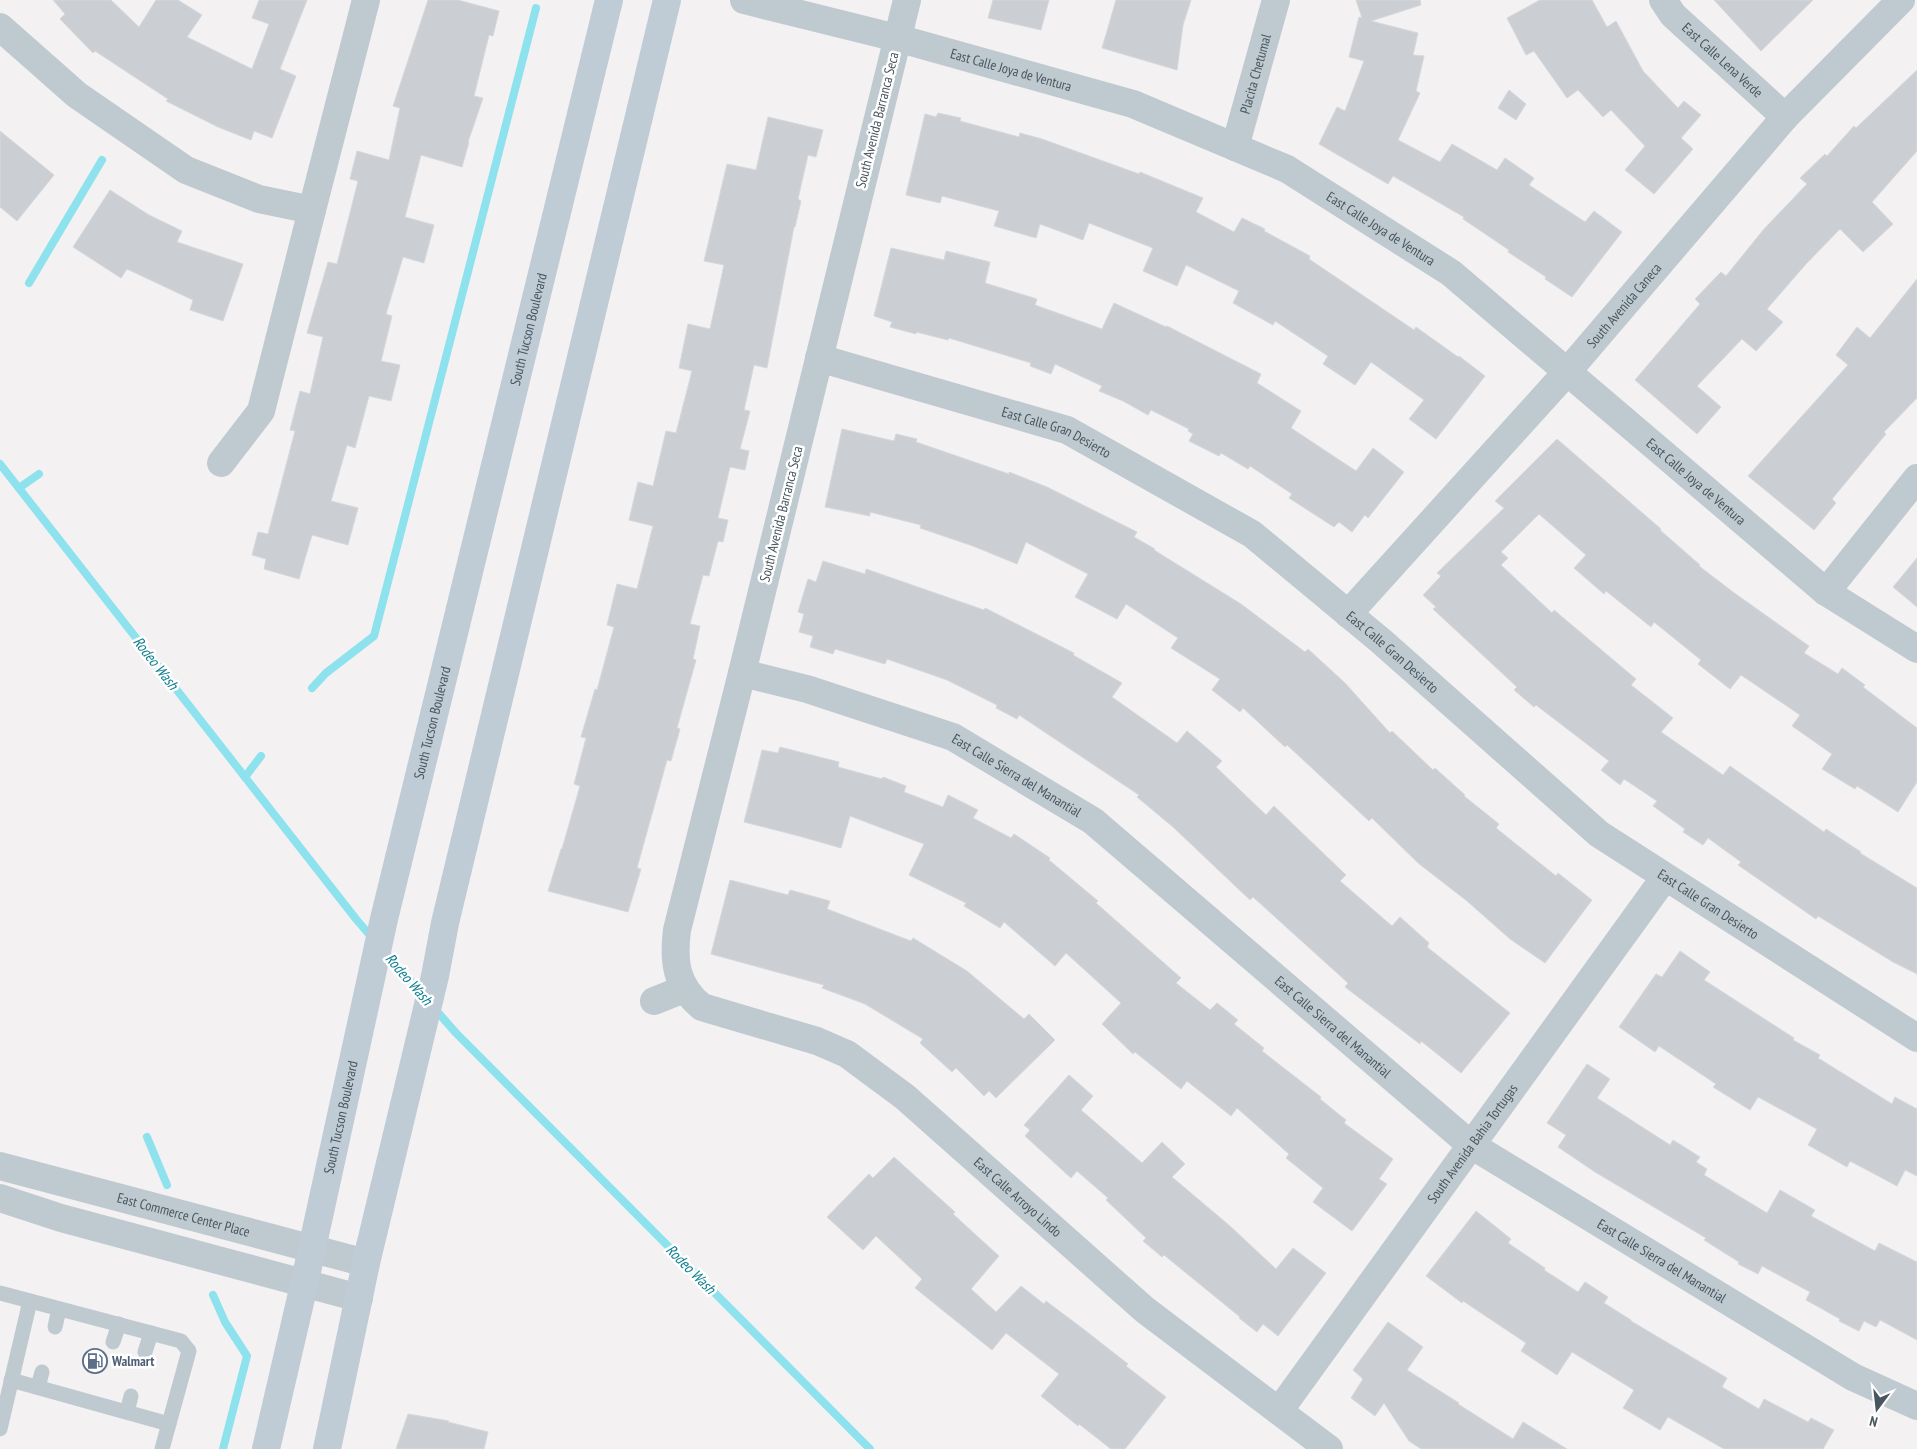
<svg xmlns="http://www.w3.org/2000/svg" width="1917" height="1449" font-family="'PT Sans Narrow',sans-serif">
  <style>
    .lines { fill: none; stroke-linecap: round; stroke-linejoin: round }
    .stream { stroke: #8de2ee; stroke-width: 8 }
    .building { fill: #cbcfd3; stroke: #d5d8dc }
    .lane { stroke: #bfcad0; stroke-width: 15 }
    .street { stroke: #bfcad0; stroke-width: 28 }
    .secondary { stroke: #bfcbd5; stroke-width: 28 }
    .labels { text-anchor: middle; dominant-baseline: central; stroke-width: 5; stroke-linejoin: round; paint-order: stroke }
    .street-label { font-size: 14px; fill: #48565f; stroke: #fff }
    .service-label { font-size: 14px; font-weight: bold; fill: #4e5e75; stroke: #fff; text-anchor: start }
    .water-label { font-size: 15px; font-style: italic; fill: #0c7f90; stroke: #fff }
  </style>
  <rect width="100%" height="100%" fill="#f3f1f1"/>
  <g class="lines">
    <g class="stream">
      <polyline points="29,283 102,160"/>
      <polyline points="0,464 356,919 374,940"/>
      <polyline points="19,488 39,474"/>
      <polyline points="312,688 326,673 374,636 536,8"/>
      <polyline points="245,777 261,756"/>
      <polyline points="383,950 424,996"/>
      <polyline points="434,1008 456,1033 870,1449"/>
      <polyline points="147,1137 167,1185"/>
      <polyline points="213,1295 225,1322 247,1356 223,1449"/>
    </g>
  </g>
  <g class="building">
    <polygon points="53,0 111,0 139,27 156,0 178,0 202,15 187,37 252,69 269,24 252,18 259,0 307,0 280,69 296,76 272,138 254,131 251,140 218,127 166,101 168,99 95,51 93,53 60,19 65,14"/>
    <polygon points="428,0 458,0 499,11 493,36 489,35 474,96 483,98 468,142 469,142 462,167 421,155 405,217 434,225 424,263 403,257 386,314 392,316 381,361 400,365 391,401 369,396 355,448 347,445 331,501 358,508 348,545 312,535 299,579 264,569 266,559 252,555 258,532 268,534 295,431 290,430 300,391 310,394 323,337 307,333 328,262 337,264 358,181 350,179 357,151 389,160 400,108 393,106"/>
    <polygon points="993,0 1049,0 1041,30 988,18"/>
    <polygon points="1116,0 1191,0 1183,25 1177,70 1102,48"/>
    <polygon points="1356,0 1420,0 1421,5 1371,21 1418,33 1413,55 1424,56 1416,91 1420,93 1398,140 1440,162 1452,144 1497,170 1505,158 1534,178 1529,185 1585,222 1594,211 1622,232 1572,297 1545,279 1546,277 1508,252 1509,250 1463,219 1464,217 1393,176 1388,184 1319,144 1337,107 1345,111 1364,61 1349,57 1359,17 1362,18"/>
    <polygon points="1540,0 1592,0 1607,27 1616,21 1643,71 1678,108 1684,101 1701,115 1681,138 1693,149 1654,194 1625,170 1645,146 1611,110 1603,117 1578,90 1567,98 1534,51 1526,55 1507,18"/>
    <polygon points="1714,0 1813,0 1761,51"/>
    <polygon points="1917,70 1917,151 1872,202 1893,224 1863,252 1840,229 1806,264 1767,309 1783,322 1756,351 1742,339 1697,386 1721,407 1697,434 1635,380 1700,304 1695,299 1721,272 1726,276 1764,229 1807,184 1800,178 1825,154 1827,156 1854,126 1856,128"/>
    <polygon points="1509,90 1526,104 1516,120 1498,108"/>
    <polygon points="938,113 961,118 960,121 1019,137 1020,133 1042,139 1139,174 1140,172 1203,198 1196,212 1234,232 1242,218 1265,229 1264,231 1310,256 1309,259 1414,330 1416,327 1458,357 1459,356 1485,376 1436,439 1409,419 1424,400 1371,362 1355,385 1323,364 1328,356 1275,321 1273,325 1233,303 1239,291 1186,265 1177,286 1143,271 1153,248 1089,223 1083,240 1040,224 1036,238 994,226 999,211 942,196 940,203 906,195 925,114 936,117"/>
    <polygon points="768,117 823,130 816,157 808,155 798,199 801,201 795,227 794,227 767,368 754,365 744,410 750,411 740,449 749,451 745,470 730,467 718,518 728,520 723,542 718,541 709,576 703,575 690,624 700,626 693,659 696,660 677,728 680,729 671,761 667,760 637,868 641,869 628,912 548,891 561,849 562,849 580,786 574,784 586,738 581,737 595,689 597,690 614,627 607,625 617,584 637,589 653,526 629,520 638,482 653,486 666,431 676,433 692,371 679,368 688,324 710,329 724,265 704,261 727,164 756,170"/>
    <polygon points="0,131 54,175 17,221 0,207"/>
    <polygon points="110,190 149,215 182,231 177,242 243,264 223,321 190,310 193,300 127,269 121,278 73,247"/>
    <polygon points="891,248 944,260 946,251 990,262 985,283 1037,299 1035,305 1102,329 1114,303 1166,327 1167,326 1261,374 1257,383 1301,411 1291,428 1356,471 1373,448 1404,472 1368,518 1365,515 1352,532 1339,522 1334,527 1289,498 1292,494 1250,466 1248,469 1221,453 1219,456 1189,441 1193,434 1188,431 1189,429 1151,410 1148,415 1123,401 1099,391 1102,386 1055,364 1051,374 1030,366 1031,363 949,338 948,340 916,332 916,334 890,327 892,322 874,316"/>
    <polygon points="1917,279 1917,398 1884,432 1886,434 1832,499 1836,503 1814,530 1748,476 1848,365 1836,355 1857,327 1870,338"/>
    <polygon points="842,429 894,441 896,434 917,439 916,442 1009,474 1009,472 1047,487 1137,532 1134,537 1155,549 1154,550 1241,604 1305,652 1308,649 1345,683 1390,733 1392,731 1433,770 1435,768 1465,795 1464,796 1499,824 1496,828 1556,876 1558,873 1592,900 1545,963 1510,939 1467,901 1418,863 1372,818 1369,821 1287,745 1285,747 1243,708 1240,712 1212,690 1220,679 1171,648 1178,638 1126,604 1117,619 1075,597 1088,574 1026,542 1017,564 973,546 920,528 921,525 870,512 870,516 825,507"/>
    <polygon points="1557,439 1661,529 1660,530 1700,565 1699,566 1733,592 1809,646 1804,653 1838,674 1842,668 1865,685 1863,687 1917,728 1917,782 1898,812 1857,786 1855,789 1822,769 1832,754 1792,726 1800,715 1741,675 1730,689 1698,664 1701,660 1654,622 1651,627 1606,591 1604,594 1574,568 1586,555 1539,514 1501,552 1508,558 1501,565 1552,613 1554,610 1636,679 1631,685 1673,718 1661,732 1723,775 1730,766 1824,832 1826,829 1861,852 1860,853 1917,888 1917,974 1893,962 1818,916 1816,919 1738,865 1741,862 1708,838 1703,845 1683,832 1685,829 1653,806 1657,801 1624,779 1620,785 1601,770 1609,761 1536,705 1534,707 1514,690 1517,687 1433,609 1436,607 1423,595 1441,576 1437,573 1504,508 1495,501"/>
    <polygon points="1917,558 1917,607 1893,587"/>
    <polygon points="823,561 865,574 866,569 984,610 985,608 1074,653 1073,655 1122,683 1112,697 1177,743 1187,731 1222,761 1216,767 1266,815 1274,806 1346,875 1340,881 1392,926 1400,917 1429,943 1427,947 1510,1013 1461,1073 1421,1041 1420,1044 1345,987 1348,983 1253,897 1250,900 1173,827 1137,797 1139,795 1019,715 1017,719 996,708 997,705 947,680 887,659 885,664 835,649 833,654 810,647 813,636 799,632 804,614 798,612 808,579 816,582"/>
    <polygon points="780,747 839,762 838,767 882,779 883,777 906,786 904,792 943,807 948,795 978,810 973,818 1011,838 1014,834 1050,858 1049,860 1098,901 1096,903 1181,978 1176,983 1210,1010 1217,1003 1238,1020 1234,1024 1264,1048 1262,1051 1321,1097 1320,1099 1346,1120 1344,1123 1393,1159 1379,1179 1387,1184 1352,1231 1313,1202 1323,1188 1286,1158 1289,1154 1237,1108 1231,1116 1187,1081 1181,1089 1135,1052 1133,1054 1102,1024 1121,1003 1066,953 1055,966 1004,922 1000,928 964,906 966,903 909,875 924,844 850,816 841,848 799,836 744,822 762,750 778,753"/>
    <polygon points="730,880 788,895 790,890 830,901 827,909 911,941 913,938 967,971 1024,1019 1029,1014 1055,1040 996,1098 989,1091 984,1096 956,1068 952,1072 920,1043 923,1039 865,1004 822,988 824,985 711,954"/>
    <polygon points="1680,951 1710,972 1704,980 1794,1038 1793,1040 1820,1055 1818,1058 1892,1104 1895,1097 1917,1109 1917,1176 1905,1170 1897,1186 1850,1161 1847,1167 1808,1145 1817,1129 1758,1097 1750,1110 1713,1087 1716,1084 1659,1046 1655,1052 1619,1027 1656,974 1662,977"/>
    <polygon points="1587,1064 1610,1079 1597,1098 1670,1145 1673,1140 1700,1157 1696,1162 1707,1169 1704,1175 1767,1213 1780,1190 1815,1210 1811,1216 1875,1251 1879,1243 1917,1262 1917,1340 1880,1320 1876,1327 1864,1321 1859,1331 1839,1321 1840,1319 1806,1300 1810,1292 1762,1266 1758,1274 1738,1264 1739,1262 1704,1240 1706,1238 1595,1172 1558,1147 1566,1135 1547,1123"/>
    <polygon points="1069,1075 1093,1096 1081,1110 1142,1163 1162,1142 1185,1164 1172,1177 1230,1226 1276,1269 1293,1248 1326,1273 1278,1336 1263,1324 1257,1332 1239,1318 1240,1317 1164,1255 1162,1257 1143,1241 1146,1238 1106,1200 1108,1198 1077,1171 1071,1178 1025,1136 1030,1130 1024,1125"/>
    <polygon points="894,1157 955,1212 953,1214 999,1256 971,1289 996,1312 1021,1286 1044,1304 1046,1301 1082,1328 1128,1364 1126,1366 1166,1397 1125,1449 1111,1449 1079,1424 1078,1426 1041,1396 1059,1374 1006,1333 992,1350 915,1288 922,1279 876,1236 863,1250 827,1217 869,1174 873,1178"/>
    <polygon points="1476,1211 1511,1239 1508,1243 1545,1268 1544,1270 1578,1292 1585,1282 1608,1297 1604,1303 1631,1320 1631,1321 1727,1378 1722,1387 1759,1409 1764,1399 1808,1422 1811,1418 1834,1430 1823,1449 1724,1449 1668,1417 1660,1430 1623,1408 1634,1390 1572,1352 1557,1375 1521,1351 1526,1343 1463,1301 1462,1303 1426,1276"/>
    <polygon points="1388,1322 1423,1347 1407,1370 1459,1403 1458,1404 1513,1439 1523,1422 1567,1449 1421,1449 1409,1441 1384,1403 1375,1416 1351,1398 1363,1379 1353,1370"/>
    <polygon points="408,1414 449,1421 448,1422 488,1432 484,1449 396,1449"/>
  </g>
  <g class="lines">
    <g class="lane">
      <polyline points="0,1293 181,1341 189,1351 162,1449"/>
      <polyline points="55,1327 59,1309"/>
      <polyline points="113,1342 119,1324"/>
      <polyline points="145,1352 151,1333"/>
      <polyline points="11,1380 169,1424"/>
      <polyline points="38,1387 42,1372"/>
      <polyline points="127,1412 131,1396"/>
      <polyline points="0,1429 30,1301"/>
    </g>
    <g class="street">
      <path id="s1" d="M744 0 897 38 1133 104 1287 169 1451 273 1826 592 1917 649"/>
      <path id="s2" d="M907 0 742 673 677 930C673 962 676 986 702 1007L817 1041 847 1054 905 1097 1145 1310 1329 1449"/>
      <path id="s3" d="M1663 0 1673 15 1785 117"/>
      <polyline points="0,27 77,95 186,170 259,199 312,210 366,0"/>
      <path id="s4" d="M1235 147 1276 0"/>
      <path id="s5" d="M819 358 1067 430 1252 534 1381 641 1599 834 1917 1038"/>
      <polyline points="221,463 261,411 312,210"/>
      <polyline points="1826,592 1917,478"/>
      <path id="s6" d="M1348 614 1567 372 1785 117 1901 0"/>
      <path id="s7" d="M742 673 807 689 953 737 1093 821 1471 1145 1853 1377 1917 1406"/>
      <polyline points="654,1001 684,989"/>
      <path id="s8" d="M0 1166 366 1263"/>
      <polyline points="0,1198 61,1218 359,1298"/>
      <path id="s9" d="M1279 1411 1665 877"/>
    </g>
    <g class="secondary">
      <path id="s10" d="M266 1449 304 1285 384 919 609 0"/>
      <polyline points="327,1449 366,1263 435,976 445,923 667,0"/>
    </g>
  </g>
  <defs>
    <symbol id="fuel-ring" viewBox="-11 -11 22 22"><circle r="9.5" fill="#fff" stroke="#5c6f8a" stroke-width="1.5"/><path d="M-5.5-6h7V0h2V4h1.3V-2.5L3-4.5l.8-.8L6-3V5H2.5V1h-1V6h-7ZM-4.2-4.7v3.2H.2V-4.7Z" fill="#5c6f8a"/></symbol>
  </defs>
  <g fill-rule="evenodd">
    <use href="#fuel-ring" x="81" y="1347" width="28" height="28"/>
  </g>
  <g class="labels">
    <g class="street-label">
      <text stroke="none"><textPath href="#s3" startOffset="85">East Calle Lena Verde</textPath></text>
      <text stroke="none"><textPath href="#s1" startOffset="276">East Calle Joya de Ventura</textPath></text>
      <text stroke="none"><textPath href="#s4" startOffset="76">Placita Chetumal</textPath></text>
      <text transform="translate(877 120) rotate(-76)">South Avenida Barranca Seca</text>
      <text stroke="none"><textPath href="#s1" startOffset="681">East Calle Joya de Ventura</textPath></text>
      <text stroke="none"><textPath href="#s6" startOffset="414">South Avenida Caneca</textPath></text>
      <text stroke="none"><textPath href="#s10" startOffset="1150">South Tucson Boulevard</textPath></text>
      <text stroke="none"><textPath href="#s5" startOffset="249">East Calle Gran Desierto</textPath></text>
      <text stroke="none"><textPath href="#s1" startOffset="1086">East Calle Joya de Ventura</textPath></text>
      <text transform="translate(781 514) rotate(-76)">South Avenida Barranca Seca</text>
      <text stroke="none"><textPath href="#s5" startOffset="654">East Calle Gran Desierto</textPath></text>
      <text stroke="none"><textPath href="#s10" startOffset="745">South Tucson Boulevard</textPath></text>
      <text stroke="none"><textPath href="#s7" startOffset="295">East Calle Sierra del Manantial</textPath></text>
      <text stroke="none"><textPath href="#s5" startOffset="1059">East Calle Gran Desierto</textPath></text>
      <text stroke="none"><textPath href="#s7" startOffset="700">East Calle Sierra del Manantial</textPath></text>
      <text stroke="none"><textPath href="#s10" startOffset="340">South Tucson Boulevard</textPath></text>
      <text stroke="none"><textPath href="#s9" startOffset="330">South Avenida Bahia Tortugas</textPath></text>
      <text stroke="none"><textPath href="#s2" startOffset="1419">East Calle Arroyo Lindo</textPath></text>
      <text stroke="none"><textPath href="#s8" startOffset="190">East Commerce Center Place</textPath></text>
      <text stroke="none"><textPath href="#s7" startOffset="1105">East Calle Sierra del Manantial</textPath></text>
    </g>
    <g class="service-label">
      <text x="112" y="1361">Walmart</text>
    </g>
    <g class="water-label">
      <text transform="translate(156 663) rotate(52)">Rodeo Wash</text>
      <text transform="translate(409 979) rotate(49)">Rodeo Wash</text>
      <text transform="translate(691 1269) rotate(45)">Rodeo Wash</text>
    </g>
  </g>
  <g transform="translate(1877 1409) rotate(195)" stroke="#ffffff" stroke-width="4" paint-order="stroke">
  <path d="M0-4L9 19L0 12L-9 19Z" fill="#48565f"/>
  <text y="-8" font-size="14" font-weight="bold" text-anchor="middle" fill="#48565f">N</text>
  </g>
</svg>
